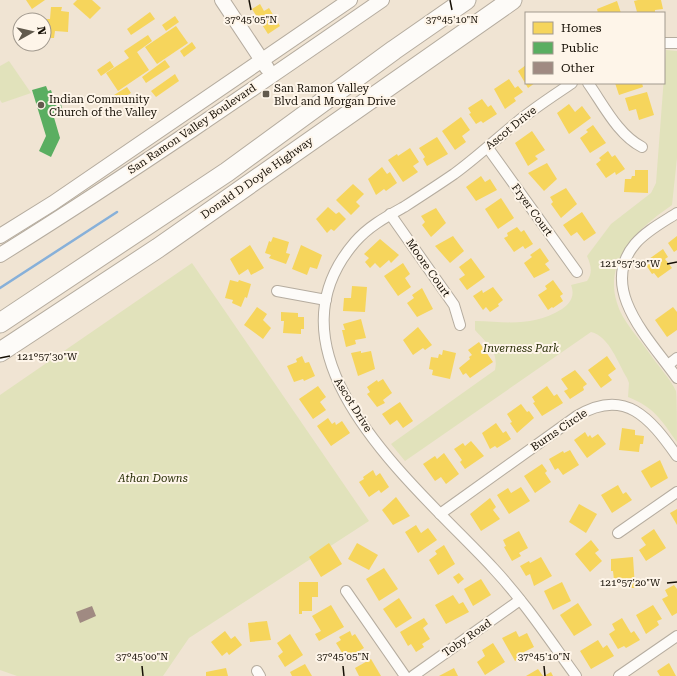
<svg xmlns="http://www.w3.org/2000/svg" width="677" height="676" font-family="'Roboto Serif',serif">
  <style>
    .green { fill: #e1e2bb }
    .homes { fill: #f6d55c }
    .public { fill: #5aae61 }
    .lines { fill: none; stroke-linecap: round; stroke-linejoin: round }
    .stream { stroke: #87b0d9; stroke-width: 2.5 }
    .building { fill: #a08a82 }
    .street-casing { stroke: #b5ac9f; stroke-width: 12 }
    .secondary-casing { stroke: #b5ac9f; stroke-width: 16 }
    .highway-casing { stroke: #b5ac9f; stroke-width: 21 }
    .street { stroke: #fdfbf8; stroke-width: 10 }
    .secondary { stroke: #fdfbf8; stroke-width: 14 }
    .highway { stroke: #fdfbf8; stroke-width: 19 }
    .ticks { fill: none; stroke: #160f05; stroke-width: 1.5 }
    .poi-dot { fill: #625a4d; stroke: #fef5e9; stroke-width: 1.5 }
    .labels { text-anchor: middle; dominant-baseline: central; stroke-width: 4; stroke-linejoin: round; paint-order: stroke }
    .poi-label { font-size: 11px; fill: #160f05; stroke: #fef5e9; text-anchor: start }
    .street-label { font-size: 11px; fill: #160f05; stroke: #fef5e9 }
    .park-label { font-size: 11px; font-style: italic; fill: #292f07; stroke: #fef5e9 }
    .ticks-label { font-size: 10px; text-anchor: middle; fill: #160f05; stroke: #fef5e9; stroke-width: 4; stroke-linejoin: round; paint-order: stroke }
  </style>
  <rect width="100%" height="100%" fill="#f0e4d3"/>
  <g class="green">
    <path d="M666 50 677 51V158L672 205C640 227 603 259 617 303 622 321 639 338 650 354 658 366 670 378 676 391 677 398 677 433 677 442 661 420 654 407 628 397L629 383 627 378C618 363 609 336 591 332L405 461 391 444 495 370C499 351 487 344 475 330V321C508 322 533 327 562 309 571 303 575 295 571 285L587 281C593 273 591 265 587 256L611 224 651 193 656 183Z"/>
    <polygon points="9,61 31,93 2,103 0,100 0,66"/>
    <polygon points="192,263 369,521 189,638 163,676 17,676 0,670 0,395"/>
  </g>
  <g class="homes">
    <polygon points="26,0 45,0 32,9"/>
    <polygon points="77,0 92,0 101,8 90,19 73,4"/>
    <polygon points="638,0 661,0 663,9 655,10 655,13 639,13 637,12 634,1"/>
    <polygon points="617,1 621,13 598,13 597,9"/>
    <polygon points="260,4 264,11 269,8 280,26 268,34 252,9"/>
    <polygon points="51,7 62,7 61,11 69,12 68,32 55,31 54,38 45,38 46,19 50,19"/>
    <polygon points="150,12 155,19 131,35 127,29"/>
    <polygon points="175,16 179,22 166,31 162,25"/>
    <polygon points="176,26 188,43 157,64 145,47"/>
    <polygon points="148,35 152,41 137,52 149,70 118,91 106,73 129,58 124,51"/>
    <polygon points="192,42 196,48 184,57 180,51"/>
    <polygon points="165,60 170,67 146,83 142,77"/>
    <polygon points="110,61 114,67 101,76 97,70"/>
    <polygon points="526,65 526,83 535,83 528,88 518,71"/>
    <polygon points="175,74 179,81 156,97 151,91"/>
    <polygon points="509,79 515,88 518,86 523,92 514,98 516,101 505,109 494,89"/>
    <polygon points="615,83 642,83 643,87 619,95"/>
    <polygon points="127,87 131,93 118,101 114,95"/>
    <polygon points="647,92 654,115 639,120 636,109 629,111 625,98"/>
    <polygon points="482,99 488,107 491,105 497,114 483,123 481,121 476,124 469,114 471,113 468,108"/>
    <polygon points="569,104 575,112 582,106 591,118 569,134 557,113"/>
    <polygon points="461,117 470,130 462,136 466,142 455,150 442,131"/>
    <polygon points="593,125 606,143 590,153 580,138 588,132 586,130"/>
    <polygon points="532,131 545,150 535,156 538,159 528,166 515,143"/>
    <polygon points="437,137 448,154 427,166 423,159 425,157 419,148"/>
    <polygon points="410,148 419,162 413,166 418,172 403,182 388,160 397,154 398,156"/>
    <polygon points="608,151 612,157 615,155 625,169 616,175 615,172 606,178 596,164 601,160 599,158"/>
    <polygon points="547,163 557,179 544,191 528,173"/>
    <polygon points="382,167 387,174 390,172 397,183 386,191 384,189 376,195 368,179"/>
    <polygon points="635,170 648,170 648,193 624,192 625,179 631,179 632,176 635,176"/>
    <polygon points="481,176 485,182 490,179 497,190 476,201 466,187"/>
    <polygon points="353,184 364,194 356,202 360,206 351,215 336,200"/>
    <polygon points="566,188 577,204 561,218 551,204 553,202 550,197"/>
    <polygon points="501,198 514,218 498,229 485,209"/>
    <polygon points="328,207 336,214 339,212 346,219 334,231 331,229 327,233 316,219"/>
    <polygon points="436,208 446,223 431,237 422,225 425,222 421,216"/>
    <polygon points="582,212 596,233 584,241 577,232 571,236 563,225"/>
    <polygon points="517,227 521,232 524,230 533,244 525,249 523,246 514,252 504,238 508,236 507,233"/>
    <polygon points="453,236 464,251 450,263 435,246"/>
    <polygon points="677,236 677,250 674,252 668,243"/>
    <polygon points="273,237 289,242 286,253 290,254 286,264 269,258 271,255 265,253 269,241 271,242"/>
    <polygon points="380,239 399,255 391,263 389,260 380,268 375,263 370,268 365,262 369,258 364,254"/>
    <polygon points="250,245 264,268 251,275 248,269 239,275 230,259"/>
    <polygon points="301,245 322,255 317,269 310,267 307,275 292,269"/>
    <polygon points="540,248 549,261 545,264 550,270 534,278 524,263 532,257 530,255"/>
    <polygon points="663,249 668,257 665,259 672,268 658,278 654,273 652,274 646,265 651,262 649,259"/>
    <polygon points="471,258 485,277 467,290 459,279 465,275 459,267"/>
    <polygon points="403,263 410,274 405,278 411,287 398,296 384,276"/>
    <polygon points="230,280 238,282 239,280 251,284 247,298 245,297 241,307 232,303 233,300 225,298"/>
    <polygon points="553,280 563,294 560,296 563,301 553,308 552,307 548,310 538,295 547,289 545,286"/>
    <polygon points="352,286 367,287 365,312 343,311 344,298 351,298"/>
    <polygon points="493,287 503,300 498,304 499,306 490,312 486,307 483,310 473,296 482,290 483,293"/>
    <polygon points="422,288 433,309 417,317 407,303 414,298 412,295"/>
    <polygon points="257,307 267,314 263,320 271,328 263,339 244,325"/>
    <polygon points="673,307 677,312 677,330 667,337 655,320"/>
    <polygon points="281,312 298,313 298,317 304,317 304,329 301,329 301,334 283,333 284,321 281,321"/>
    <polygon points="361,319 366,338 355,340 356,344 346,347 342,330 345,330 343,324"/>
    <polygon points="418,327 432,345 425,350 423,348 413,355 403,340"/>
    <polygon points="479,342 493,362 470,378 466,373 463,375 459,368 470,359 469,357 472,355 468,350"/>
    <polygon points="443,350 456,353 450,379 432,375 433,370 429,369 431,357 438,358 439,354 442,355"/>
    <polygon points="361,351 361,353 371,351 375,369 358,376 351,353"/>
    <polygon points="302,356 305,363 309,362 315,376 304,381 303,379 294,382 287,366 297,362 296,359"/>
    <polygon points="607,356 616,369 608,375 612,380 601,388 588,370"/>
    <polygon points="575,370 587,384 583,387 584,390 570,399 564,391 568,389 561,379"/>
    <polygon points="383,379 392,393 383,400 385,403 377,407 367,394 370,392 367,387 377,380 378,382"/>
    <polygon points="318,386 326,397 320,402 326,410 313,419 299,399"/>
    <polygon points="547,386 554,396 557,394 563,403 542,416 533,403 535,402 532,397"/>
    <polygon points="400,402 413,421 403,428 397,420 390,425 382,414"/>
    <polygon points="521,404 527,412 529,411 534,418 517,433 510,423 512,422 507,414"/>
    <polygon points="328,418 332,424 335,422 336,425 342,421 350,433 331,446 317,426"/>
    <polygon points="496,423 503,433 506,431 511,439 497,448 495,446 490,449 482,433"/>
    <polygon points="622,428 635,430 635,435 644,436 643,444 640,444 639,452 619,450"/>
    <polygon points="585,432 588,437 590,435 592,438 598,434 606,444 587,458 574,440"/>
    <polygon points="471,441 484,456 465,469 460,462 462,460 454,449 463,443 465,446"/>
    <polygon points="570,450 579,465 563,475 558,468 555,470 549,459 563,451 564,453"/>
    <polygon points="444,453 459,474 446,484 441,477 435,481 423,464 435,456 437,459"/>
    <polygon points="660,460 668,478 651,488 641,471"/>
    <polygon points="542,464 547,471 545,473 551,482 535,493 524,476"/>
    <polygon points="373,470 376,476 380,473 389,487 381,493 379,490 369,497 359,482 364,479 363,477"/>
    <polygon points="618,485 623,494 626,492 632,500 612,513 601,495"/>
    <polygon points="521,487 530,501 509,514 497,495 508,488 511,493"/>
    <polygon points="396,497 410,516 393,525 382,510"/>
    <polygon points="490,498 496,507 493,510 500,519 481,531 470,514"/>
    <polygon points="579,504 597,514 586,533 569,522"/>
    <polygon points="677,509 677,525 670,513"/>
    <polygon points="416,525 421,533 428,528 437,540 418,553 405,532"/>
    <polygon points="654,529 666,548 646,561 639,550 646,545 641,538"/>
    <polygon points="519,531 528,548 519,553 521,556 512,561 504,547 506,546 503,540"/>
    <polygon points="591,540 599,550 595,553 602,561 590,572 575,554"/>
    <polygon points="329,543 342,564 321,577 309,557"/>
    <polygon points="357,543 378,555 369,570 348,559"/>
    <polygon points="444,545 455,564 438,575 429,560 437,554 435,551"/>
    <polygon points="541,557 552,576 534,586 530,574 526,576 520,566 529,561 530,563"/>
    <polygon points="633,557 635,588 626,588 625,579 614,580 613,571 611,571 611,559"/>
    <polygon points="384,568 398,589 379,601 366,579"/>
    <polygon points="459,573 464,579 458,584 453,577"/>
    <polygon points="481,579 491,595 473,606 464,589"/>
    <polygon points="299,582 318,582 318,597 312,597 312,611 302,611 302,614 299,614"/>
    <polygon points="562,582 571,601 553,610 544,591"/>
    <polygon points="674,585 677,589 677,613 672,616 662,599 668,596 665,590"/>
    <polygon points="453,595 459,604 463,602 469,612 446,624 435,605"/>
    <polygon points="399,598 412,618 396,628 383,609"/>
    <polygon points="578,603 592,625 574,636 560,615"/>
    <polygon points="331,605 344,627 319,641 315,634 321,631 312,616"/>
    <polygon points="653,605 662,619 657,621 659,625 646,634 636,615"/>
    <polygon points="424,618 428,624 423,628 430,639 422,644 424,647 416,652 411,644 408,646 400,632"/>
    <polygon points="622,618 631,633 634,631 640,640 626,648 624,646 618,649 609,634 615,630 612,624"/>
    <polygon points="267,621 271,640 250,642 248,623"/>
    <polygon points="225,631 231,639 235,636 242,645 229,655 227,652 222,656 211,642"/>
    <polygon points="350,631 352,636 355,634 364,648 346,659 336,643 341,640 339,637"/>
    <polygon points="516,631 519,637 527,633 534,647 524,652 526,655 515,661 502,638"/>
    <polygon points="290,634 303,655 285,667 278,656 283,652 277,643"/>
    <polygon points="598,640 603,648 607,645 614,656 591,669 580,651"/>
    <polygon points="493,643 505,662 485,675 477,662 485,656 482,650"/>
    <polygon points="371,659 381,676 359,676 355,668"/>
    <polygon points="669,663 676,676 660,676 657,671"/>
    <polygon points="305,664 312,676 292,676 290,672"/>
    <polygon points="226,668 228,676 206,676 206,672"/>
    <polygon points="454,668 458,676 439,676"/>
    <polygon points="538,669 543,676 526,676"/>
    <polygon points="551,672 553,676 544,676"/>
  </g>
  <polygon class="public" points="46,86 48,91 51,90 55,103 60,101 63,111 53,114 60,138 51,157 39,151 46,136 32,90"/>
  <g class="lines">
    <polyline class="stream" points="0,288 117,212"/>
  </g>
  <polygon class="building" points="92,606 96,616 80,623 76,612"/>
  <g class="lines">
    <defs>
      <g id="street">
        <polyline points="664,43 677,43"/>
        <path d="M572 83C553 96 534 108 516 123 495 140 476 158 454 174 438 185 421 196 404 207 386 217 369 226 355 242 255 358 420 489 493 568 524 601 549 639 576 676"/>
        <path d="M588 83C603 104 618 135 642 147"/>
        <polyline points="488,148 577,272"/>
        <path d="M677 213C663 222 646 231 635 244 597 289 651 341 677 378"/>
        <polyline points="390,214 454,305 460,325"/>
        <polyline points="277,291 326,300"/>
        <polyline points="668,365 677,358"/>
        <path d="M440 514 577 416C625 387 650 418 677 456"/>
        <polyline points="618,533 677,492"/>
        <polyline points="346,591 405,676"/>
        <polyline points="257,671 260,676"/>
        <polyline points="413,676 520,600"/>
        <polyline points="619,676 677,636"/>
      </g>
      <g id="secondary">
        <polyline points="222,0 267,68"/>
        <polyline points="0,236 53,203 350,0"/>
        <path d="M0 255C130 174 256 87 382 0"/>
      </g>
      <g id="highway">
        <polyline points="0,323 227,172 394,50 466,0"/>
        <polyline points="0,352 158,248 512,0"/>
      </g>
    </defs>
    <use href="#street" class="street-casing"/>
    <use href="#secondary" class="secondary-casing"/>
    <use href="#highway" class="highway-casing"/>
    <use href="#street" class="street"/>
    <use href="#secondary" class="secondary"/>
    <use href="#highway" class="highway"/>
  </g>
  <path class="ticks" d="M249 0 251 10M450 0 452 10M667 264 677 262M0 358 10 356M667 583 677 582M142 666 143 676M343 666 344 676M544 666 545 676"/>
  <g class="poi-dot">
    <rect x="262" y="90" width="8" height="8" rx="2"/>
    <circle cx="41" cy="105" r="4"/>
  </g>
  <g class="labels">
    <g class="poi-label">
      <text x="274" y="88">San Ramon Valley<tspan x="274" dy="13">Blvd and Morgan Drive</tspan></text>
      <text x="49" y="99">Indian Community<tspan x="49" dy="13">Church of the Valley</tspan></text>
    </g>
    <g class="street-label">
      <text transform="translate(511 128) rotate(-39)">Ascot Drive</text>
      <text transform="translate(192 129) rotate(-34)">San Ramon Valley Boulevard</text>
      <text transform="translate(257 178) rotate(-35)">Donald D Doyle Highway</text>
      <text transform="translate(532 210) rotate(54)">Fryer Court</text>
      <text transform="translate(428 268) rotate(55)">Moore Court</text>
      <text transform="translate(353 405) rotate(58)">Ascot Drive</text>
      <text transform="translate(559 430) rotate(-34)">Burns Circle</text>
      <text transform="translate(467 638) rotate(-35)">Toby Road</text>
    </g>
    <g class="park-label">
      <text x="521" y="348">Inverness Park</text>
      <text x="153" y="478">Athan Downs</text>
    </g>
  </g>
  <g class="ticks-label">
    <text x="251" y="23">37°45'05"N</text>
    <text x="452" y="23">37°45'10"N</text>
    <text x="630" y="267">121°57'30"W</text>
    <text x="47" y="360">121°57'30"W</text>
    <text x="630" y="586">121°57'20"W</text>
    <text x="142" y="660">37°45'00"N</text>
    <text x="343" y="660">37°45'05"N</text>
    <text x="544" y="660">37°45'10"N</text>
  </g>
  <rect x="525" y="12" width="140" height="72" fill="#fef5e9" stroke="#a1998e"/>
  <rect x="533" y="22" width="20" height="12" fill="#f6d55c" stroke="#a1998e"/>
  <text x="561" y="32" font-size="12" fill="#160f05">Homes</text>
  <rect x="533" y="42" width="20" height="12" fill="#5aae61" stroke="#a1998e"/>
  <text x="561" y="52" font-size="12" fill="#160f05">Public</text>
  <rect x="533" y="62" width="20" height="12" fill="#a08a82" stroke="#a1998e"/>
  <text x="561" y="72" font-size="12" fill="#160f05">Other</text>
  <g transform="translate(32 32) rotate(82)"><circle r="19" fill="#fef5e9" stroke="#a1998e"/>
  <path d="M0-3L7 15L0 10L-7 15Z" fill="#625a4d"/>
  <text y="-6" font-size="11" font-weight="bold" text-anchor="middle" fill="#160f05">N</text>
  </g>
</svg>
